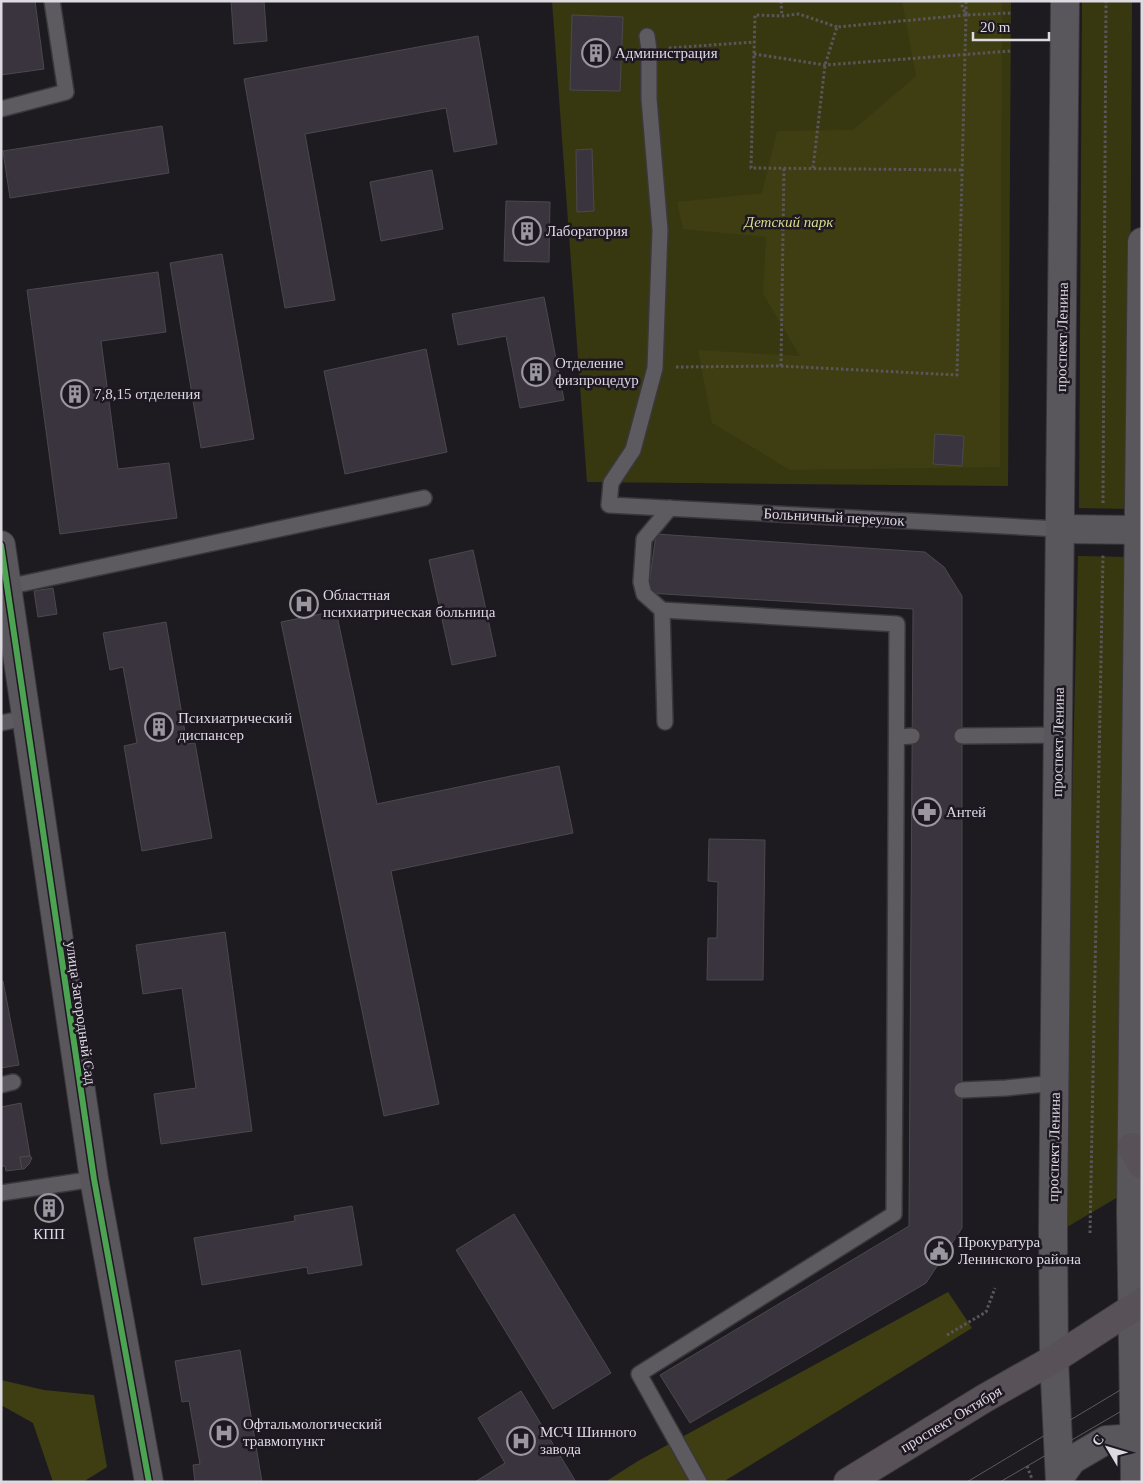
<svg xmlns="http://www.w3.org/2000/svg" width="1143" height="1483" font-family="'Times New Roman',serif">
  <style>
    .green { fill: #383810 }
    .forest { fill: #3e3e12 }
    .building { fill: #3a343e; stroke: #4b494d }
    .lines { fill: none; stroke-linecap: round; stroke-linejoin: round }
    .lane-casing { stroke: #3b383c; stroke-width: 18 }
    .secondary-casing { stroke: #3b383c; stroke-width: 30 }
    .primary-casing { stroke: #3b383c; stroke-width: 30 }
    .path { stroke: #5a575c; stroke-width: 3; stroke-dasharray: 2.5 2.5; stroke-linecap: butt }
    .lane { stroke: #5d5b60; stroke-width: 15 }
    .secondary { stroke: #5a575c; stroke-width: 28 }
    .primary { stroke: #585258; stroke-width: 28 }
    .tram { stroke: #5b5a5d; stroke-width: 1 }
    .cycleway-casing { stroke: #1e1823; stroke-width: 9 }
    .cycleway { stroke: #4ca352; stroke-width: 6 }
    .labels { text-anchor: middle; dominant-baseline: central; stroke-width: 5; stroke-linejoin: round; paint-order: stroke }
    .poi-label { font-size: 15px; fill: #dedae2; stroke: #1e1823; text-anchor: start }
    .park-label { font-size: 15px; font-style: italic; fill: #d7da8b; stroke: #1e1823 }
    .street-label { font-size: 15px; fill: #dedae2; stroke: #1e1823 }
  </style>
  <rect width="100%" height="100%" fill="#1e1b20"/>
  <g class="green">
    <polygon points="552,1 1011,1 1008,486 587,482"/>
    <polygon points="1082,1 1132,1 1129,509 1079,508"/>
    <polygon points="1078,556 1127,557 1118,1197 1062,1230"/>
  </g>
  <g class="forest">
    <polygon points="902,1 1002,1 1000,467 790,470 712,423 698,350 800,356 763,294 766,237 683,229 677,202 762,193 777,131 853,130 916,76"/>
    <polygon points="948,1292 972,1328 723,1482 605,1482 638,1461"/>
    <polygon points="1,1380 44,1390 94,1395 107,1467 83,1482 53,1482 33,1423 1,1405"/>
  </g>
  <g class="building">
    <polygon points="1,1 35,1 44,69 1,75"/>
    <polygon points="231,1 264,1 267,41 234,44"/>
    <polygon points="572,15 623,17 620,91 570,90"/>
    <polygon points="478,36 497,144 454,152 446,108 305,134 335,300 285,308 244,79"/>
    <polygon points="162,126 169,173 10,198 3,151"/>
    <polygon points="592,149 594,211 577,212 576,150"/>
    <polygon points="432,170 443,229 381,241 370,182"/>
    <polygon points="506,201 550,202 549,262 504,261"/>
    <polygon points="222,254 254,439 201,448 170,263"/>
    <polygon points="158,272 166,332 101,341 118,469 169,463 177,518 60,534 27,290"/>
    <polygon points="544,297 564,400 520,408 506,336 458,345 452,314"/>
    <polygon points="426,349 447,452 345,474 324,371"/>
    <polygon points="935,434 964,436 962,466 933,464"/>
    <polygon points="656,534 925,552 944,567 962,596 962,1228 926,1283 690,1423 660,1375 909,1226 913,609 648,593"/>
    <polygon points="473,550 496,656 452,665 429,560"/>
    <polygon points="53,588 57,614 38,617 34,591"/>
    <polygon points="336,611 377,804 559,766 573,833 391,871 439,1104 384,1116 281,622"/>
    <polygon points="166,622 187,744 195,743 212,838 142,851 124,746 137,743 123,667 110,670 103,633"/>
    <polygon points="709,839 765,840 763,980 707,980 708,938 717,938 718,882 708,881"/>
    <polygon points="225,932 252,1131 161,1144 154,1094 196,1088 182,988 143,994 136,945"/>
    <polygon points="3,981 19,1065 1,1068 1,982"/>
    <polygon points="21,1103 30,1156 20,1157 22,1169 6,1171 5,1166 1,1166 1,1107"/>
    <polygon points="30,1156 32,1158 29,1164 24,1169 22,1169 20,1157"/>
    <polygon points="55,1197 57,1218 43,1220 40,1199"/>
    <polygon points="352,1206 362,1265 308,1274 307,1267 202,1285 194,1238 295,1221 294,1216"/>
    <polygon points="514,1214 611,1373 553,1409 456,1250"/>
    <polygon points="240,1350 262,1482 195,1482 193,1465 200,1464 189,1401 182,1402 175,1361"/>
    <polygon points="521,1391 576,1482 475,1482 505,1463 478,1418"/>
  </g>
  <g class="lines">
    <defs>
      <g id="lane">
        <polyline points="647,36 649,50 649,99 660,230 655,368 633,450 611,483 609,505 1060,529"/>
        <polyline points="1,109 66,92 52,1"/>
        <polyline points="7,587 424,498"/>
        <polyline points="662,610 897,624 894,1214 639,1374 699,1482"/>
        <polyline points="665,722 662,610 644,594 641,582 644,539 670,508"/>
        <polyline points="1,723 26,718"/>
        <polyline points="962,736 1058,735"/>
        <polyline points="897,737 912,736"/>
        <polyline points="1,1085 13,1082"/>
        <polyline points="962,1090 1006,1088 1055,1083"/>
        <polyline points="1,1193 94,1179"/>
      </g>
      <g id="secondary">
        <polyline points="1060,529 1138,530"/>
        <polyline points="1,545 94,1179 149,1482"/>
        <polyline points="1060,1477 1072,1460 1106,1440 1121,1439 1135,1447"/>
        <polyline points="1060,1482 1054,1359 1053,1229 1065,1"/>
        <polyline points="1135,1482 1131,1210 1142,242"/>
      </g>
      <g id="primary">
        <polyline points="1132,1147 1142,1165"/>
        <polyline points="848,1482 985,1398 1054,1359 1142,1302"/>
      </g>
    </defs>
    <use href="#lane" class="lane-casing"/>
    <use href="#secondary" class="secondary-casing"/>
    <use href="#primary" class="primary-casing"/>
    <g class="path">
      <polyline points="781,1 782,16"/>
      <polyline points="966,14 966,1"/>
      <polyline points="837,27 799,14 782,16 755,15 751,168 962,170"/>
      <polyline points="669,48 755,42"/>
      <polyline points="754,54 825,65 1011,51"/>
      <polyline points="813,168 825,65 837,27 966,15 1011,13"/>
      <polyline points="781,366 784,168"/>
      <polyline points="676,367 781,366 957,375 966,15 960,1"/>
      <polyline points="1103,503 1106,1"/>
      <polyline points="1090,1233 1103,554"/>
      <polyline points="947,1335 986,1312 995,1288"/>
      <polyline points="1027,1466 1032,1479"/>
    </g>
    <use href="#lane" class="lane"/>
    <use href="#secondary" class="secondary"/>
    <use href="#primary" class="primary"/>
    <g class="tram">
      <polyline points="967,1482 1142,1377"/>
      <polyline points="1000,1482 1142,1399"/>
    </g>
    <defs>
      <polyline id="cycleway" points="1,545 94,1179 149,1482"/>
    </defs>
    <use href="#cycleway" class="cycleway-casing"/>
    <use href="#cycleway" class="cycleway"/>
  </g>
  <defs>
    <symbol id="building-ring" viewBox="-11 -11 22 22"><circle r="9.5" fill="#1e1823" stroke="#9b979e" stroke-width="1.5"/><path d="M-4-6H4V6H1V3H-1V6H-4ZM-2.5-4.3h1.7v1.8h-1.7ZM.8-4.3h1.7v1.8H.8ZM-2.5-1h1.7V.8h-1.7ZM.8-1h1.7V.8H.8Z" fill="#9b979e"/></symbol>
    <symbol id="hospital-ring" viewBox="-11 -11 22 22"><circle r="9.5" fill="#1e1823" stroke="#9b979e" stroke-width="1.5"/><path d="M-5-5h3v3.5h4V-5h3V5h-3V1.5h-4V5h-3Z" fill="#9b979e"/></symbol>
    <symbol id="pharmacy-ring" viewBox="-11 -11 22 22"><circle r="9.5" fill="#1e1823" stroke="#9b979e" stroke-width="1.5"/><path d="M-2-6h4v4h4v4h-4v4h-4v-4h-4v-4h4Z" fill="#9b979e"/></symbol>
    <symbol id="civic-ring" viewBox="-11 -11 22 22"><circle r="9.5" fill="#1e1823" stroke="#9b979e" stroke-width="1.5"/><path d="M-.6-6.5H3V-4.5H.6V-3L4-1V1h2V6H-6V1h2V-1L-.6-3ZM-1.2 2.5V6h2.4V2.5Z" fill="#9b979e"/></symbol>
  </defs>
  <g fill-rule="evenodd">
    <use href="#building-ring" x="580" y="37" width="32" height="32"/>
    <use href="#building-ring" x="511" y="215" width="32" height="32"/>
    <use href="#building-ring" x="520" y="356" width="32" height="32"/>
    <use href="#building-ring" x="59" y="378" width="32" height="32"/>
    <use href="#hospital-ring" x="288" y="588" width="32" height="32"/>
    <use href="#building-ring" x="143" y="711" width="32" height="32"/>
    <use href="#pharmacy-ring" x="911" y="796" width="32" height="32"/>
    <use href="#building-ring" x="33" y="1192" width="32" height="32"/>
    <use href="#civic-ring" x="923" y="1235" width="32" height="32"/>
    <use href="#hospital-ring" x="208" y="1417" width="32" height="32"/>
    <use href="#hospital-ring" x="505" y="1425" width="32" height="32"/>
  </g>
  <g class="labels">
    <g class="poi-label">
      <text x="615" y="53">Администрация</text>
      <text x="546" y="231">Лаборатория</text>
      <text x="555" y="363">Отделение<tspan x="555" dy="17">физпроцедур</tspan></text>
      <text x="94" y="394">7,8,15 отделения</text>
      <text x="323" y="595">Областная<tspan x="323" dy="17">психиатрическая больница</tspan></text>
      <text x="178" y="718">Психиатрический<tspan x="178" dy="17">диспансер</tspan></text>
      <text x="946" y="812">Антей</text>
      <text x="49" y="1234" text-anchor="middle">КПП</text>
      <text x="958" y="1242">Прокуратура<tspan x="958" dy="17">Ленинского района</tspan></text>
      <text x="243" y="1424">Офтальмологический<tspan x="243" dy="17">травмопункт</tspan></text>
      <text x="540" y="1432">МСЧ Шинного<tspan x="540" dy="17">завода</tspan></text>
    </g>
    <g class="park-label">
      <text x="789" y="222">Детский парк</text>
    </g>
    <g class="street-label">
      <text transform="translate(1062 337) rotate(-89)">проспект Ленина</text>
      <text transform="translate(834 517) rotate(3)">Больничный переулок</text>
      <text transform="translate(1058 742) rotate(-89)">проспект Ленина</text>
      <text transform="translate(81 1013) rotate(82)">улица Загородный Сад</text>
      <text transform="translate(1054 1147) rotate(-89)">проспект Ленина</text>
      <text transform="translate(951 1419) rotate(-31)">проспект Октября</text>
    </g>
  </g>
  <rect width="1143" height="1483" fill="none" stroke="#dedae2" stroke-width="5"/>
  <g transform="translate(1108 1448) rotate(308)" stroke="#1e1823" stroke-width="4" paint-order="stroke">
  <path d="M0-4L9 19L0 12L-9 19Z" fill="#dedae2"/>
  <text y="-8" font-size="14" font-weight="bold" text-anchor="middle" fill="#dedae2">С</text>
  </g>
  <path d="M973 32v8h76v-8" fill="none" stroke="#dedae2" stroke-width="2.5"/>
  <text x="980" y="32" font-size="15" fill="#dedae2" stroke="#1e1823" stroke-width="4" paint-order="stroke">20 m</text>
</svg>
